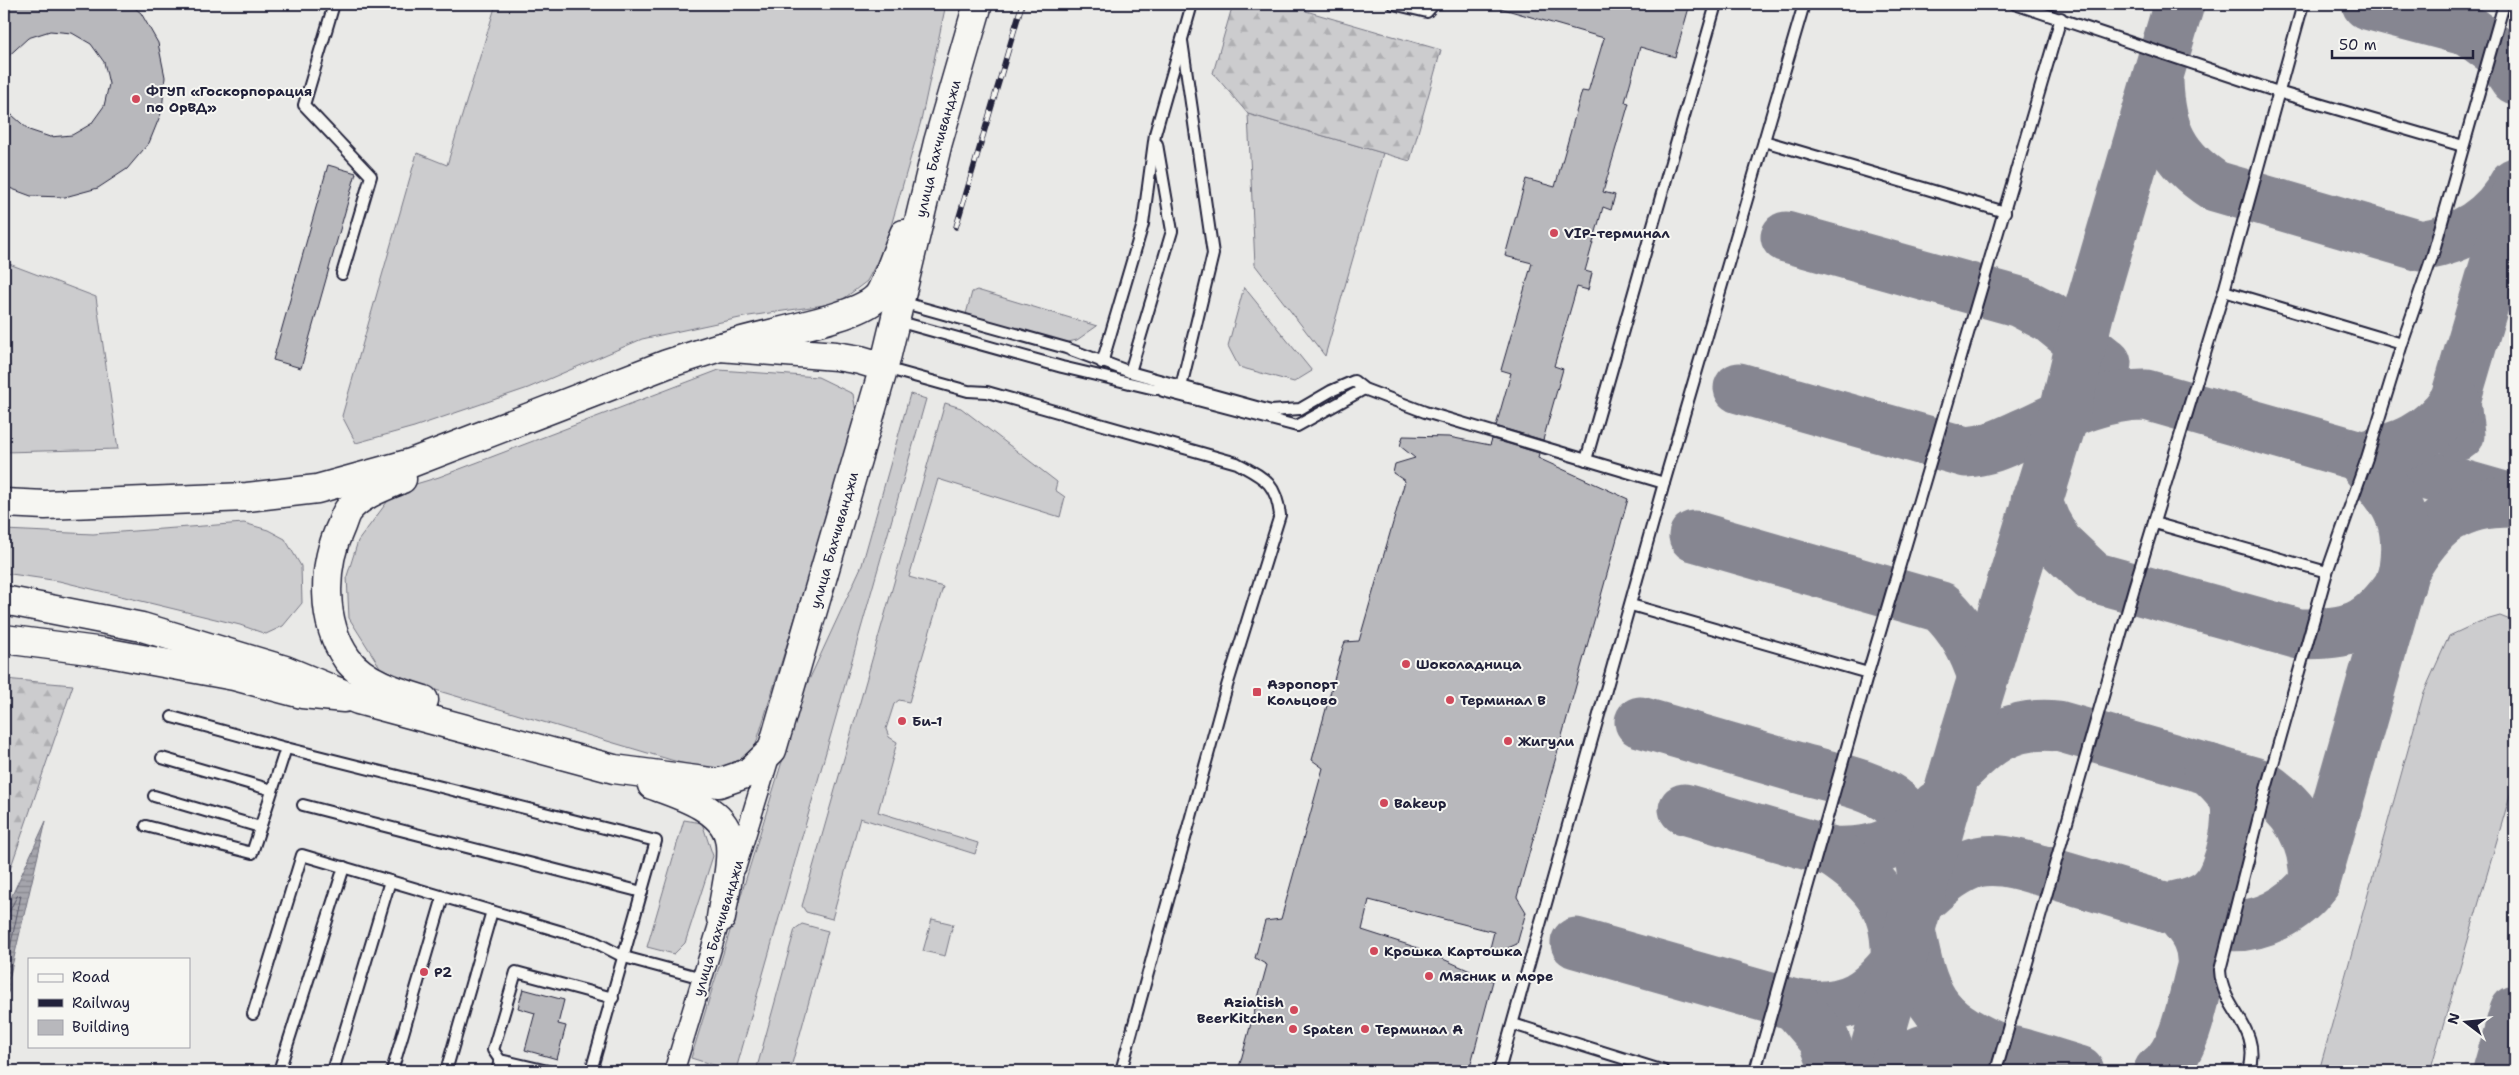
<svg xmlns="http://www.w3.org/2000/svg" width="2519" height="1075" font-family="'Shantell Sans',sans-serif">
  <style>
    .grass { fill: #ccccce; stroke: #777784 }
    .forest { fill: url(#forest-firs); stroke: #777784 }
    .water { fill: url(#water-rules); stroke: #71717f }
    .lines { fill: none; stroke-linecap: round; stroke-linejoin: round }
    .shore { stroke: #565668; stroke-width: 1 }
    .taxiway { stroke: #868691; stroke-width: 51 }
    .building { fill: #b8b8bc; stroke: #22223b }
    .service-casing { stroke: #22223b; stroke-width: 14 }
    .minor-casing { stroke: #22223b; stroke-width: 22 }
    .secondary-casing { stroke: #22223b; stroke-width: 31 }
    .trunk-casing { stroke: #22223b; stroke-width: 31 }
    .service { stroke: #f6f6f2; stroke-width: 10 }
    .minor { stroke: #f6f6f2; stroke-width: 19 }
    .secondary { stroke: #f6f6f2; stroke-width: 28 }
    .trunk { stroke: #f6f6f2; stroke-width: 28 }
    .rail-casing { stroke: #22223b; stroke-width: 5.5 }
    .rail { stroke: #f6f6f2; stroke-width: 4; stroke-dasharray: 11; stroke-linecap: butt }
    .poi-dot { fill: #d1495b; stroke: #f6f6f2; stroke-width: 2 }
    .labels { text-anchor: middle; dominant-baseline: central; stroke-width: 4; stroke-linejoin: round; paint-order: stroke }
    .poi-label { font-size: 14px; font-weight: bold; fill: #22223b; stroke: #f6f6f2; text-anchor: start }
    .street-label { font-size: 14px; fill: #22223b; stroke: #f6f6f2 }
  </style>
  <defs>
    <pattern id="forest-firs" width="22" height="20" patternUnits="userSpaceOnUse" patternTransform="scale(1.25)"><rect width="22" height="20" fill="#ccccce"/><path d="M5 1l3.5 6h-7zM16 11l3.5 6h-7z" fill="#afafb2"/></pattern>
    <pattern id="water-rules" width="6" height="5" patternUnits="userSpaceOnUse" patternTransform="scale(1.25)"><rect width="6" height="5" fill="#a5a5ac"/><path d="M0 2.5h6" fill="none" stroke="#86868d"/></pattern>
  </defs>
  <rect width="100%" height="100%" fill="#e9e9e7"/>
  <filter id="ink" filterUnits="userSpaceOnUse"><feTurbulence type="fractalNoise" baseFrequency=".02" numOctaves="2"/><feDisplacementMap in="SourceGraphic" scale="10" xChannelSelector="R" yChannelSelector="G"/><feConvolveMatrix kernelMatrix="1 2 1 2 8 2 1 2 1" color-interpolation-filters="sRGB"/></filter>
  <g filter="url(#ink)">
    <g class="grass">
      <polygon points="496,4 946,4 921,121 885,247 867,281 838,303 749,316 642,339 528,388 414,427 356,443 342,416 417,153 447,165"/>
      <polygon points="1248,114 1383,153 1325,356 1255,265"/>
      <polygon points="4,262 96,297 118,449 4,452"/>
      <polygon points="1244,287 1312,371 1294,382 1239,367 1228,346"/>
      <polygon points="977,290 1097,326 1077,340 1064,343 966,314 972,292"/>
      <path d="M719 370 818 377 853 394 857 418 756 744C738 764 732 769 705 770L385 675 349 618 347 576 358 541 396 490 439 477Z"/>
      <polygon points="910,394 926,399 737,1066 730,1070 691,1058 803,693 862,565"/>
      <polygon points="945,403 961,408 1057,482 1055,490 1065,497 1060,517 938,479 909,577 943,587 909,702 899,700 894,704 886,729 889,737 897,742 878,812 978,843 975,854 860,818 832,919 806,912 802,906"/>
      <polygon points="244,523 268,530 285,539 301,566 302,603 283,626 266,634 240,625 59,581 4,573 4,530 93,534"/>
      <polygon points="2500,616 2515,622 2515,778 2430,1071 2319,1071 2424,692 2449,636 2479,622"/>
      <polygon points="684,820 702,823 713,856 685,943 674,954 647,947"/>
      <polygon points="932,919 953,924 945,956 923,951"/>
      <polygon points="802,924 828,931 790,1071 756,1071 795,929"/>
    </g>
    <g class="forest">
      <polygon points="1233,4 1308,4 1306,11 1441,50 1410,161 1248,114 1213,73"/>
      <polygon points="4,679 73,685 4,887"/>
    </g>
    <polygon class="water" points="46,821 9,979 9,991 4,998 4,913"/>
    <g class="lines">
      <polyline class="shore" points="4,913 9,912 17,896 21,895 4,978 4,990"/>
      <g class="taxiway">
        <polyline points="2367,4 2469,31 2496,51 2515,79"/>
        <path d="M2158 82C2160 131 2173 159 2215 186L2421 246C2462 239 2495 221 2515 183"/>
        <polyline points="1786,237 2020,302 2049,317 2106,363"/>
        <path d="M1739 388 1966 452C1988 451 2005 442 2025 433 2063 415 2102 394 2146 395L2515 500"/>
        <polyline points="2459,435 2455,401 2515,197"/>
        <path d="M2036 500 2045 522 2057 543 2093 577 2299 634C2351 634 2369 629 2400 585"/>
        <path d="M1694 536 1941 607C1962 627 1974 649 1983 677"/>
        <path d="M2404 570C2432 522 2456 501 2514 502"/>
        <path d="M1640 722C1695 738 1750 754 1806 770 1832 777 1875 785 1895 803 1918 822 1920 853 1923 880"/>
        <path d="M1955 773C1988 741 2008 721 2058 726L2260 784C2297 808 2314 837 2315 882"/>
        <path d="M1684 809 1833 852C1877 854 1910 841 1937 806"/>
        <path d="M1833 852C1878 882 1899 908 1896 964"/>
        <path d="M1918 902C1935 887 1954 868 1977 862 1999 857 2020 865 2040 870 2083 882 2126 896 2168 908 2186 914 2205 922 2223 925 2259 930 2295 910 2315 882L2404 570C2412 511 2392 500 2360 457 2402 447 2429 438 2455 401"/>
        <path d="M2167 908C2184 905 2205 901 2216 887 2230 871 2242 818 2234 798 2228 786 2218 778 2209 769"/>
        <path d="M1910 930C1923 996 1931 1019 1995 1047"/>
        <path d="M1576 943 1795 1005C1849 1012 1872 995 1903 953"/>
        <polyline points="1795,1005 1824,1039 1836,1071"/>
        <polyline points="1869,1071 1967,730 2064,414 2089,311 2179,4"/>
        <path d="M1891 1071C1944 1020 2019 1054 2079 1071"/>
        <path d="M2159 1071C2186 1052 2193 999 2202 967 2204 943 2194 929 2178 911"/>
        <polyline points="2498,1071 2515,1011"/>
      </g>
    </g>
    <g class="building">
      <polygon points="4,4 130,4 141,13 158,43 165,77 162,111 149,143 127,169 98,188 65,197 31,196 4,186 4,108 29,130 50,137 72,135 91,124 104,106 109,84 104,62 91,44 72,33 50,31 28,38 4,60"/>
      <polygon points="1501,4 1690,4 1675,57 1640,47 1625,102 1629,103 1603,192 1615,195 1611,210 1603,207 1585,271 1592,273 1588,290 1577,287 1554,366 1563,369 1543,440 1496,426 1511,373 1501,370 1532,263 1505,256 1526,179 1555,187 1582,91 1588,92 1604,38 1500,8"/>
      <polygon points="328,165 356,173 301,368 273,360"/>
      <polygon points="1403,436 1449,437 1490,445 1492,439 1539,453 1538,458 1628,499 1517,897 1526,912 1517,944 1501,951 1490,948 1494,932 1369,900 1362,930 1418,948 1493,981 1469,1071 1238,1071 1267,965 1255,958 1265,921 1281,919 1323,768 1312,760 1343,647 1345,642 1359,641 1405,481 1393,473 1395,464 1415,458 1400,446"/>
      <polygon points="523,989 564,1000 558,1024 566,1026 557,1059 525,1050 535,1013 518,1008"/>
    </g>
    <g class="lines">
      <defs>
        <g id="service">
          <polyline points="334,4 304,105 371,176 342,274"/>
          <polyline points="1393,4 1427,12 1434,4"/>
          <polyline points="2015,4 2278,92 2463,146"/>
          <polyline points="1764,141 2005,212"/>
          <polyline points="2224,291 2402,344"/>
          <polyline points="901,302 1066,348 1130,372 1271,411 1300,409 1331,391 1354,381 1364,389 1425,412 1664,483"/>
          <polyline points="897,321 1062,367 1155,389 1181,387 1213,254 1182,41"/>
          <polyline points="1102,363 1143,224 1155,134 1192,4"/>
          <path d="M885 368 968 391 987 392 1237 463C1264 478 1276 482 1280 515L1227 686 1121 1071"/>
          <polyline points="1130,372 1172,231 1157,144"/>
          <polyline points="1163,391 1297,426 1364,389"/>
          <polyline points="1586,460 1716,4"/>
          <polyline points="2154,523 2327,572"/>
          <polyline points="1631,605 1868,673"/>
          <polyline points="172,717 286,748"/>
          <polyline points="162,758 272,790"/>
          <polyline points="154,796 260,827"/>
          <polyline points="303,805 642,892"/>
          <polyline points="146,826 252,853 286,748 656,841 591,1071"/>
          <polyline points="253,1014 302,855 593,941 624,957 702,978"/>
          <polyline points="1513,1024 1664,1071"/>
          <polyline points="279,1071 344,867"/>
          <polyline points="333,1071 390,881"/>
          <polyline points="392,1071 443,897"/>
          <polyline points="446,1071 492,911"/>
          <polyline points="497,1071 500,1060"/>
          <polyline points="548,1071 500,1060 493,1050 516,972 613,998"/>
          <polyline points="1499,1071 1664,483 1804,4"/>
          <polyline points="1755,1071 1868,673 2061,18"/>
          <polyline points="1996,1071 2134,588 2224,291 2303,4"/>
          <path d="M2249 1071C2262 1026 2222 1012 2220 970L2266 789 2327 572 2367 458 2402 344 2432 257 2504 4"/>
        </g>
        <g id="minor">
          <polyline points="736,867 771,752"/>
          <polyline points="674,1071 724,907"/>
        </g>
        <g id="secondary">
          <path d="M722 347C757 334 854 320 876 298 884 291 898 247 904 234"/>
          <path id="s1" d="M884 367 938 142 978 4"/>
          <polyline points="4,639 104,652 234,676 302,694 344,698"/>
        </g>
        <g id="trunk">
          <path d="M402 479C384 487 362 494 349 509 345 513 343 521 341 526 322 566 321 622 347 659 364 682 398 692 424 700"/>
          <polyline points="4,503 45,505 247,497 317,489 411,463 667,364 720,347 836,356 860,360 884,367 772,750 748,773 719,783 614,769 358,700 285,670 142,627 4,600"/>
          <path d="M652 785C677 794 723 808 729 838 734 860 724 895 721 918"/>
        </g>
      </defs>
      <use href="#service" class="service-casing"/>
      <use href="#minor" class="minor-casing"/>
      <use href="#secondary" class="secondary-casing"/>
      <use href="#trunk" class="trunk-casing"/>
      <use href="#service" class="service"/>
      <use href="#minor" class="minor"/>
      <use href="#secondary" class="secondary"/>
      <use href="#trunk" class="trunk"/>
      <defs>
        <polyline id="rail" points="956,227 1022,4"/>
      </defs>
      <use href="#rail" class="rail-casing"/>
      <use href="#rail" class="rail"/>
    </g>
  </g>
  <g class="poi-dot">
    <circle cx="136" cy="99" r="5"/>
    <circle cx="1554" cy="233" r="5"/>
    <circle cx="1406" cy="664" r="5"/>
    <rect x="1252" y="687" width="10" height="10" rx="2.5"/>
    <circle cx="1450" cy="700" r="5"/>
    <circle cx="902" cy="721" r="5"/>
    <circle cx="1508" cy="741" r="5"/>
    <circle cx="1384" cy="803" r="5"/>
    <circle cx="1374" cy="951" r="5"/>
    <circle cx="424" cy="972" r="5"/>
    <circle cx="1429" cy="976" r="5"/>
    <circle cx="1294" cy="1010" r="5"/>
    <circle cx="1293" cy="1029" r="5"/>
    <circle cx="1365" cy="1029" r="5"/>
  </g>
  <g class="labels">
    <g class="poi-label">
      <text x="146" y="91">ФГУП «Госкорпорация<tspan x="146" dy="16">по ОрВД»</tspan></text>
      <text x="1564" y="233">VIP-терминал</text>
      <text x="1416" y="664">Шоколадница</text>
      <text x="1267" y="684">Аэропорт<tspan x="1267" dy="16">Кольцово</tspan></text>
      <text x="1460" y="700">Терминал B</text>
      <text x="912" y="721">Би-1</text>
      <text x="1518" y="741">Жигули</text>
      <text x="1394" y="803">Bakeup</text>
      <text x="1384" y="951">Крошка Картошка</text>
      <text x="434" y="972">P2</text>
      <text x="1439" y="976">Мясник и море</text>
      <text x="1284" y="1002" text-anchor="end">Aziatish<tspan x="1284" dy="16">BeerKitchen</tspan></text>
      <text x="1303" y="1029">Spaten</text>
      <text x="1375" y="1029">Терминал А</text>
    </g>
    <g class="street-label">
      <text stroke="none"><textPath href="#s1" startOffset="225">улица Бахчиванджи</textPath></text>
      <text transform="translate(834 540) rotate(-74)">улица Бахчиванджи</text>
      <text transform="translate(718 928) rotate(-73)">улица Бахчиванджи</text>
    </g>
  </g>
  <rect width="2519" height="1075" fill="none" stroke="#f6f6f2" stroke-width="20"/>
  <rect x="10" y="10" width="2499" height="1055" fill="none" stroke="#22223b" stroke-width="2" filter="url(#ink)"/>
  <rect x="28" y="958" width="162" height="90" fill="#f6f6f2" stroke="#a1a1a9"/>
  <rect x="38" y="974" width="25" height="8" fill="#f6f6f2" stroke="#a1a1a9"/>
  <text x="72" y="982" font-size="15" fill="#22223b">Road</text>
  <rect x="38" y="999" width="25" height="8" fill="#22223b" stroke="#a1a1a9"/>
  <text x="72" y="1008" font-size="15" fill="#22223b">Railway</text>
  <rect x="38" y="1020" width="25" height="15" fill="#b8b8bc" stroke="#a1a1a9"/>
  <text x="72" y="1032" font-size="15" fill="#22223b">Building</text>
  <g transform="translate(2466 1022) rotate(286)" stroke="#f6f6f2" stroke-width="4" paint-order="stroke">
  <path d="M0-4L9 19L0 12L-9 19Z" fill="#22223b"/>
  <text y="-8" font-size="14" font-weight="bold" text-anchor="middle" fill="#22223b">N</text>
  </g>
  <path d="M2332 50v8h141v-8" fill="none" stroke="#22223b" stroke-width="2.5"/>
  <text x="2339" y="50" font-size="15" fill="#22223b" stroke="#f6f6f2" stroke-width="4" paint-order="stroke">50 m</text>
</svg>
